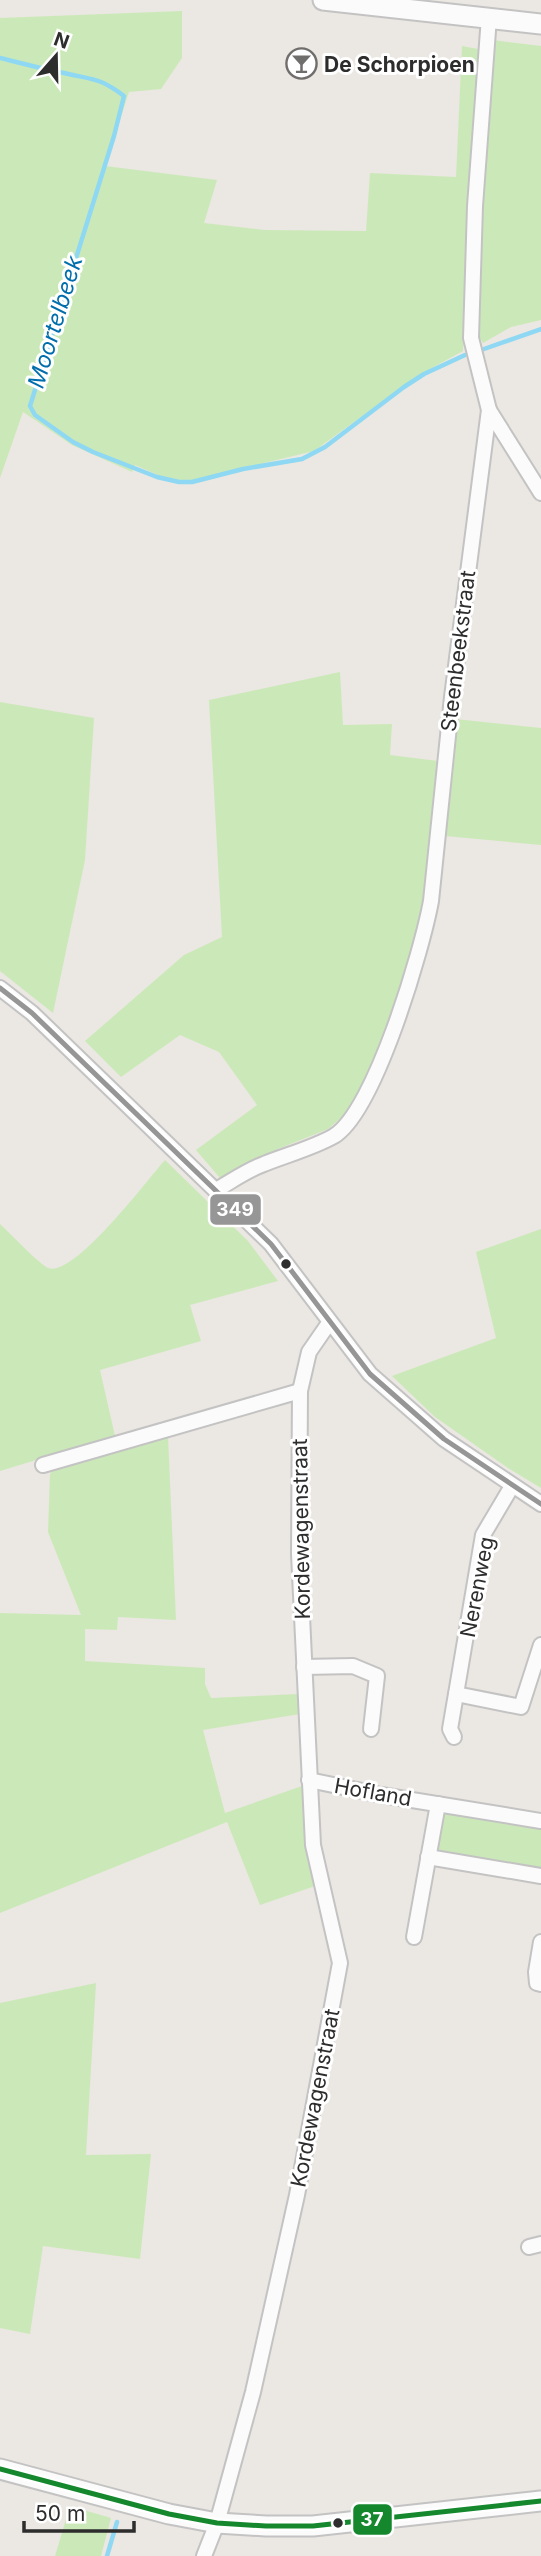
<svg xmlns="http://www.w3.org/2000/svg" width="541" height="2556" font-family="Inter,sans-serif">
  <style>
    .green { fill: #cbe9b8 }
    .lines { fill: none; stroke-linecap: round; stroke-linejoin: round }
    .stream { stroke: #8fd8f3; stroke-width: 4.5 }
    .minor-casing { stroke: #c4c3c3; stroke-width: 18 }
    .secondary-casing { stroke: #c4c3c3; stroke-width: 23 }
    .minor { stroke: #fcfbfb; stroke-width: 14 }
    .secondary { stroke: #fcfbfb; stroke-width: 19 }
    .bus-1-casing { stroke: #fff; stroke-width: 10 }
    .bus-2-casing { stroke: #fff; stroke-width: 10 }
    .bus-1 { stroke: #969696; stroke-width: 5 }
    .bus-2 { stroke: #15882e; stroke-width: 5 }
    .bus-dot { fill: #2d2d2d; stroke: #fff; stroke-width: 2.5 }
    .labels { text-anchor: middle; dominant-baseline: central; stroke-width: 6; stroke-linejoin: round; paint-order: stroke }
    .poi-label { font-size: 21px; font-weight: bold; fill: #2d2d2d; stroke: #fff; text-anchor: start }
    .street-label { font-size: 21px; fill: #2d2d2d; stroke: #fff }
    .water-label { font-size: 23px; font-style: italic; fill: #016eac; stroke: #fff }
    .line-badge { stroke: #fff; stroke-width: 2.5 }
    .badge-label { font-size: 19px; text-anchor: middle; font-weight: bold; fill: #fff }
  </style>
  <rect width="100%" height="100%" fill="#ebe7e2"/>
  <g class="green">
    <polygon points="182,11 182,58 161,89 129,92 105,166 217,180 204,223 264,230 366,231 370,173 456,177 462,46 478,49 463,351 419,375 314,451 190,481 167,479 135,465 132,472 72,445 23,412 0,478 0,18"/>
    <polygon points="493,40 541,46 541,320 511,327 483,343 477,334 476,294"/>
    <polygon points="340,672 343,725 392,724 390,755 438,761 423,908 395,1006 371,1065 348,1112 328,1129 278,1149 220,1178 196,1150 257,1105 219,1052 180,1035 121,1077 85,1041 184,955 222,937 209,700"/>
    <polygon points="0,702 94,718 85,860 53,1013 0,971"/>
    <polygon points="455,719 541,728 541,845 445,836"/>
    <path d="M165 1160 248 1241 278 1281 190 1305 201 1341 100 1370 115 1436 0 1471V1224C10 1233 38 1263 48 1268 74 1278 147 1180 165 1160Z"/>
    <polygon points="541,1229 541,1488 508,1468 435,1417 392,1376 496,1338 476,1252"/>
    <polygon points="168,1436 176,1620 118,1617 117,1630 85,1629 85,1661 205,1668 205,1684 211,1698 299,1694 300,1714 203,1730 225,1813 302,1786 306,1849 315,1886 260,1905 227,1822 0,1913 0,1613 81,1615 48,1532 50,1475 52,1469"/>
    <polygon points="444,1812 541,1827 541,1869 441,1852 436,1849"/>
    <polygon points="96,1983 86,2155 151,2154 140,2259 43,2246 30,2334 0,2328 0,2003"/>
    <polygon points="70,2506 111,2518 101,2556 55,2556"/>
  </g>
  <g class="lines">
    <g class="stream">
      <path d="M0 58C21 63 43 69 64 73 93 80 99 77 124 96L114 136 30 406 35 415 73 442 93 452 157 477 179 482H192L243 469 302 459 325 447 404 387 424 374 465 355"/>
      <polyline points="484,349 541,329"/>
      <polyline points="107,2556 117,2522"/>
    </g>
    <defs>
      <g id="minor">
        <polyline points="489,410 541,493"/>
        <polyline points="0,988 32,1013 271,1244 370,1374 444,1439 541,1504"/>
        <path d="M216 1190C232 1181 247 1170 264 1164 286 1155 313 1148 334 1136 375 1111 422 950 431 901L452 697 489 410 471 338 475 206 489 17"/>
        <polyline points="43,1465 300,1391"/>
        <polyline points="512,1486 483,1535 456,1694 521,1707 541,1645"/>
        <polyline points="304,1667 353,1666 377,1676 371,1729"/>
        <polyline points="454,1737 450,1729 456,1694"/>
        <polyline points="309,1780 381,1795 541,1821"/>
        <polyline points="428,1857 541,1876"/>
        <polyline points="414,1937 438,1804"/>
        <polyline points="541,1942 536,1972 537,1983 541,1984"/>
        <polyline points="529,2247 541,2244"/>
        <polyline points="204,2556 217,2523 253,2392 297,2195 340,1963 313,1845 299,1554 300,1391 309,1352 329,1323"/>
      </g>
      <g id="secondary">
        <polyline points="323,0 541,24"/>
        <polyline points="0,2469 169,2514 217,2523 266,2526 313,2526 541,2501"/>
      </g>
    </defs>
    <use href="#minor" class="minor-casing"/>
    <use href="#secondary" class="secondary-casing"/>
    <use href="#minor" class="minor"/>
    <use href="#secondary" class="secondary"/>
    <defs>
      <polyline id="bus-1" points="0,988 32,1013 271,1244 370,1374 444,1439 541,1504"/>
      <polyline id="bus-2" points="0,2469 169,2514 217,2523 266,2526 313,2526 541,2501"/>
    </defs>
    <use href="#bus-1" class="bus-1-casing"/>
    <use href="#bus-2" class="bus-2-casing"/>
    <use href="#bus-1" class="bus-1"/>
    <use href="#bus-2" class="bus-2"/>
  </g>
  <defs>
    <symbol id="bar-ring" viewBox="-11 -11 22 22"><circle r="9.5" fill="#fff" stroke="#706e6c" stroke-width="1.5"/><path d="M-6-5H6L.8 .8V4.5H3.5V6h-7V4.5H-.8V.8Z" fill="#706e6c"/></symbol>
  </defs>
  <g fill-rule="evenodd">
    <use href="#bar-ring" x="284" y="46" width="35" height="35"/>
  </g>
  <g class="bus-dot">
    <circle cx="286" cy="1264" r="6"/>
    <circle cx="338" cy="2523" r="6"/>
  </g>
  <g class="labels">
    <g class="poi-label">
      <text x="324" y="64">De Schorpioen</text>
    </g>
    <g class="street-label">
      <text transform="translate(458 651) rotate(-83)">Steenbeekstraat</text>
      <text transform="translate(301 1529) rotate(-91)">Kordewagenstraat</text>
      <text transform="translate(477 1587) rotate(-79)">Nerenweg</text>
      <text transform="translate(373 1792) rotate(10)">Hofland</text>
      <text transform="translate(315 2098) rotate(-79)">Kordewagenstraat</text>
    </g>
    <g class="water-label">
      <text transform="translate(55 322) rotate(-73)">Moortelbeek</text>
    </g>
  </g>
  <g class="line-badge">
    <rect x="209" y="1193" width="53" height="33" rx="7" fill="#969696"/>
    <rect x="352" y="2503" width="41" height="33" rx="7" fill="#15882e"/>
  </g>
  <g class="badge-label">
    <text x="235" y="1216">349</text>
    <text x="372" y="2526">37</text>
  </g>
  <g transform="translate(56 56) rotate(20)" stroke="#ffffff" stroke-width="5" paint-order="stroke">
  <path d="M0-5L12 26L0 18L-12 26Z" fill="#2d2d2d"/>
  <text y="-10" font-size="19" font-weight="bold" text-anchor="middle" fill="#2d2d2d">N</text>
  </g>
  <path d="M24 2521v10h110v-10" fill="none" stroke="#2d2d2d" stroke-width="3.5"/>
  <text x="35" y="2521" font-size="21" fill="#2d2d2d" stroke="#ffffff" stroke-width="5" paint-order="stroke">50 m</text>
</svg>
